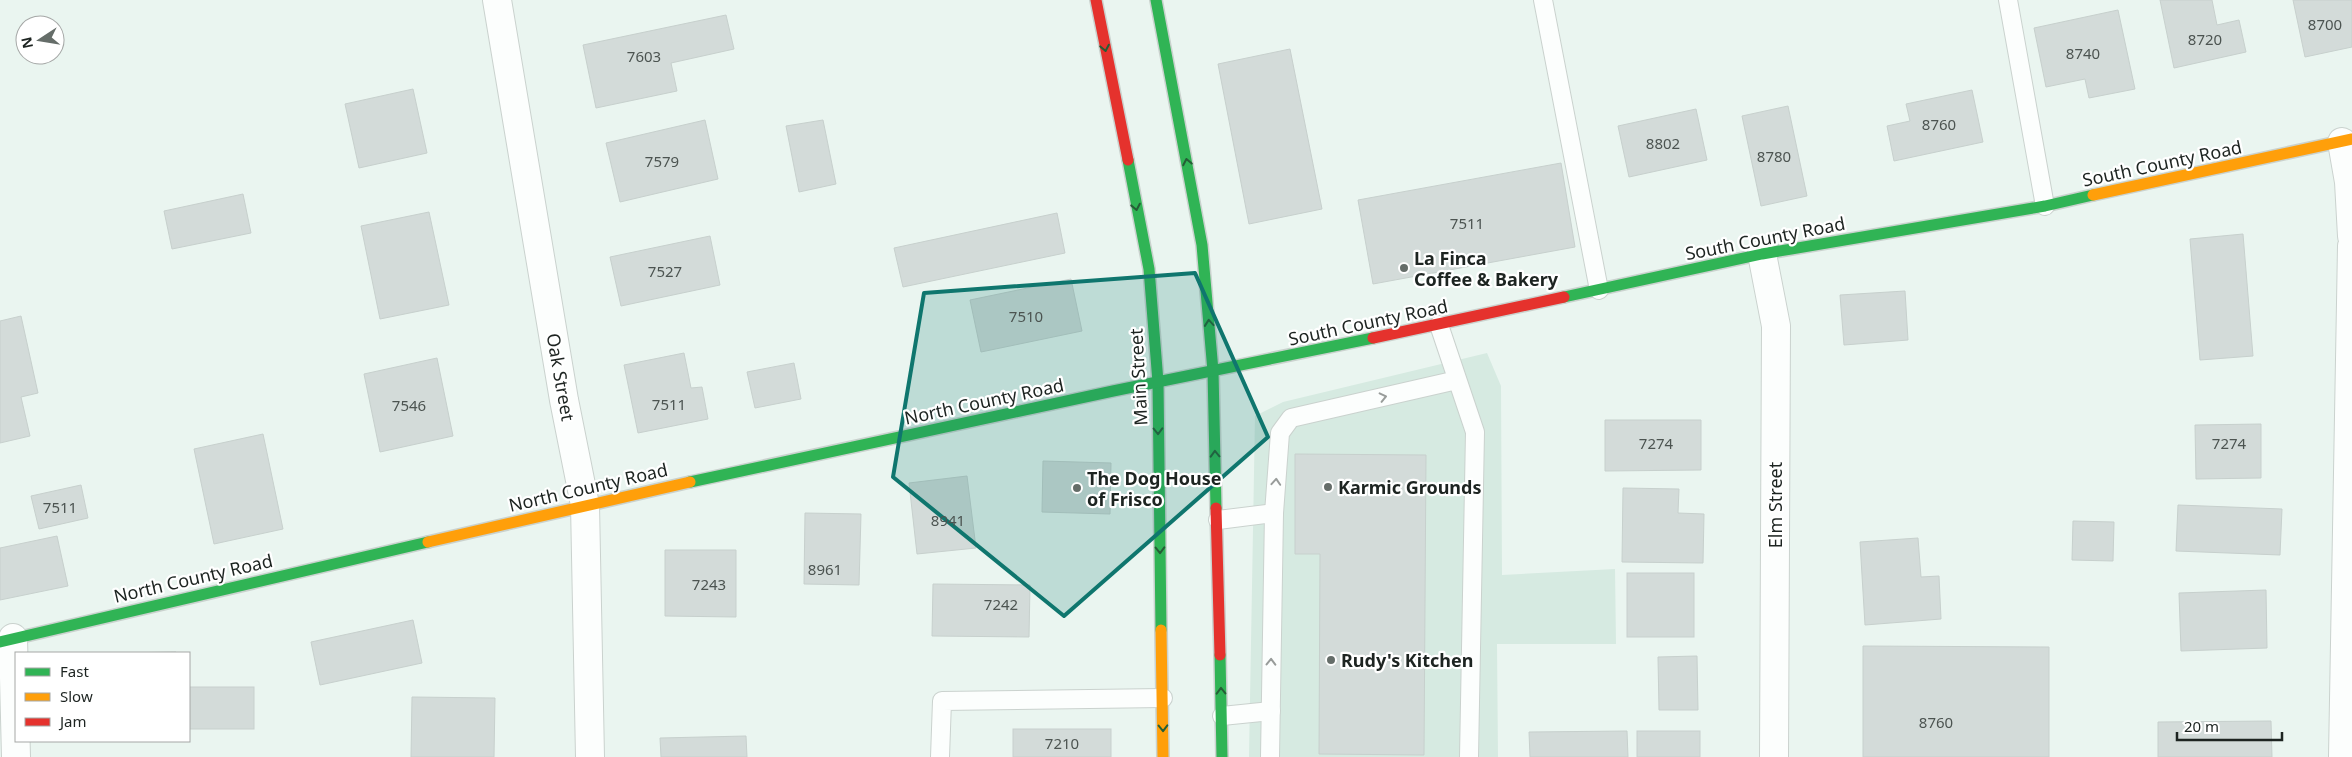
<svg xmlns="http://www.w3.org/2000/svg" width="2352" height="757" font-family="'Noto Sans',sans-serif">
  <style>
    .built { fill: #d6eae1 }
    .building { fill: #d3dbd9; stroke: #c7d0cd }
    .lines { fill: none; stroke-linecap: round; stroke-linejoin: round }
    .lane-casing { stroke: #cad2ce; stroke-width: 20 }
    .street-casing { stroke: #cad2ce; stroke-width: 30 }
    .fast-casing { stroke: #cad2ce; stroke-width: 14 }
    .slow-casing { stroke: #cad2ce; stroke-width: 14 }
    .jam-casing { stroke: #cad2ce; stroke-width: 14 }
    .lane { stroke: #fcfefd; stroke-width: 18 }
    .street { stroke: #fcfefd; stroke-width: 28 }
    .fast { stroke: #30b455; stroke-width: 11 }
    .slow { stroke: #ff9f0a; stroke-width: 11 }
    .jam { stroke: #e5322d; stroke-width: 11 }
    .oneway { stroke: #255e36 }
    .oneway2 { stroke: #989c9a }
    .marked { fill: #0f766e; fill-opacity: 0.2; stroke: #0f766e; stroke-width: 4; stroke-linejoin: round }
    .poi-dot { fill: #656d69; stroke: #fff; stroke-width: 2 }
    .labels { text-anchor: middle; dominant-baseline: central; stroke-width: 4.5; stroke-linejoin: round; paint-order: stroke }
    .number-label { font-size: 15px; fill: #4c5451 }
    .street-label { font-size: 18px; fill: #1d2421; stroke: #fff }
    .poi-label { font-size: 18px; font-weight: bold; fill: #1d2421; stroke: #fff; text-anchor: start }
  </style>
  <rect width="100%" height="100%" fill="#eaf5f0"/>
  <polygon class="built" points="1487,353 1501,386 1502,575 1615,569 1616,644 1497,644 1498,757 1249,757 1255,416 1283,402"/>
  <g class="building">
    <polygon points="2160,0 2212,0 2217,25 2239,20 2246,52 2174,68"/>
    <polygon points="2293,0 2352,0 2352,47 2305,57"/>
    <polygon points="2118,10 2135,89 2089,98 2085,79 2046,87 2034,28"/>
    <polygon points="726,15 734,49 671,63 677,91 596,108 583,45"/>
    <polygon points="1290,49 1322,209 1249,224 1218,64"/>
    <polygon points="413,89 427,153 359,168 345,104"/>
    <polygon points="1972,90 1983,142 1894,161 1887,126 1910,121 1906,104"/>
    <polygon points="1788,106 1807,196 1761,206 1742,116"/>
    <polygon points="1696,109 1707,160 1629,177 1618,126"/>
    <polygon points="705,120 718,179 620,202 606,143"/>
    <polygon points="823,120 836,184 799,192 786,126"/>
    <polygon points="1561,163 1575,247 1373,284 1358,200"/>
    <polygon points="243,194 251,233 172,249 164,211"/>
    <polygon points="429,212 449,305 380,319 361,226"/>
    <polygon points="1057,213 1065,253 903,287 894,248"/>
    <polygon points="2243,234 2253,356 2200,360 2190,239"/>
    <polygon points="710,236 720,285 621,306 610,257"/>
    <polygon points="1071,279 1082,331 981,352 970,300"/>
    <polygon points="1905,291 1908,340 1844,345 1840,295"/>
    <polygon points="21,316 38,393 21,397 30,436 0,443 0,321"/>
    <polygon points="684,353 691,388 702,387 708,419 638,433 624,365"/>
    <polygon points="437,358 453,436 380,452 364,374"/>
    <polygon points="794,363 801,399 755,408 747,372"/>
    <polygon points="1605,420 1701,420 1701,470 1605,471"/>
    <polygon points="2261,424 2261,478 2196,479 2195,425"/>
    <polygon points="263,434 283,529 214,544 194,449"/>
    <polygon points="1295,454 1426,455 1424,755 1319,754 1320,554 1295,554"/>
    <polygon points="1043,461 1111,463 1110,514 1042,512"/>
    <polygon points="967,476 976,548 917,554 909,483"/>
    <polygon points="81,485 88,518 39,529 31,496"/>
    <polygon points="1623,488 1679,489 1678,513 1704,514 1703,563 1622,562"/>
    <polygon points="2178,505 2282,509 2280,555 2176,551"/>
    <polygon points="805,513 861,514 859,585 804,584"/>
    <polygon points="2073,521 2114,522 2113,561 2072,560"/>
    <polygon points="57,536 68,586 0,600 0,548"/>
    <polygon points="1918,538 1921,577 1939,576 1941,619 1865,625 1860,542"/>
    <polygon points="665,550 736,550 736,617 665,616"/>
    <rect x="1627" y="573" width="67" height="64"/>
    <polygon points="933,584 1030,585 1029,637 932,636"/>
    <polygon points="2266,590 2267,648 2181,651 2179,593"/>
    <polygon points="413,620 422,663 320,685 311,642"/>
    <polygon points="1863,646 2049,647 2049,757 1863,757"/>
    <polygon points="176,652 176,653 121,653"/>
    <polygon points="1697,656 1698,710 1659,710 1658,657"/>
    <rect x="189" y="687" width="65" height="42"/>
    <polygon points="412,697 495,698 494,757 411,757"/>
    <polygon points="2271,721 2272,757 2158,757 2158,722"/>
    <rect x="1013" y="729" width="98" height="28"/>
    <polygon points="1627,731 1628,757 1530,757 1529,732"/>
    <rect x="1637" y="731" width="63" height="26"/>
    <polygon points="746,736 747,757 661,757 660,738"/>
  </g>
  <g class="lines">
    <defs>
      <g id="lane">
        <polyline points="1543,0 1599,290"/>
        <polyline points="2008,0 2045,206"/>
        <polyline points="1439,325 1475,432 1469,757"/>
        <polyline points="1218,520 1274,513"/>
        <polyline points="1222,716 1271,711"/>
        <polyline points="940,757 942,701 1163,698"/>
        <polyline points="1270,757 1274,513 1280,433 1291,418 1457,380"/>
      </g>
      <g id="street">
        <polyline points="497,0 564,400 585,505 590,757"/>
        <polyline points="2342,142 2349,182 2352,236"/>
        <polyline points="1762,254 1776,326 1774,757"/>
        <polyline points="13,638 16,757"/>
        <polyline points="2343,757 2352,246"/>
      </g>
      <g id="fast">
        <polyline points="1156,0 1202,245 1213,371 1216,508"/>
        <polyline points="1128,160 1149,269 1158,382 1161,630"/>
        <polyline points="1564,297 1762,254 2045,206 2093,195"/>
        <polyline points="690,482 1113,391 1373,338"/>
        <polyline points="0,642 428,542"/>
        <polyline points="1220,655 1222,757"/>
      </g>
      <g id="slow">
        <polyline points="2093,195 2352,139"/>
        <polyline points="428,542 690,482"/>
        <polyline points="1161,630 1163,757"/>
      </g>
      <g id="jam">
        <polyline points="1096,0 1128,160"/>
        <polyline points="1373,338 1564,297"/>
        <polyline points="1216,508 1220,655"/>
      </g>
    </defs>
    <use href="#lane" class="lane-casing"/>
    <use href="#street" class="street-casing"/>
    <use href="#fast" class="fast-casing"/>
    <use href="#slow" class="slow-casing"/>
    <use href="#jam" class="jam-casing"/>
    <use href="#lane" class="lane"/>
    <use href="#street" class="street"/>
    <use href="#fast" class="fast"/>
    <use href="#slow" class="slow"/>
    <use href="#jam" class="jam"/>
  </g>
  <defs><path id="oneway-chevron" d="M-2-3.5L2.5 0L-2 3.5" fill="none" stroke-width="1.6" stroke-linecap="round" stroke-linejoin="round" transform="scale(1.25)"/></defs>
  <g class="oneway">
    <use href="#oneway-chevron" transform="translate(1105 48) rotate(79)"/>
    <use href="#oneway-chevron" transform="translate(1187 162) rotate(-101)"/>
    <use href="#oneway-chevron" transform="translate(1136 207) rotate(79)"/>
    <use href="#oneway-chevron" transform="translate(1209 323) rotate(-95)"/>
    <use href="#oneway-chevron" transform="translate(1158 431) rotate(89)"/>
    <use href="#oneway-chevron" transform="translate(1215 454) rotate(-92)"/>
    <use href="#oneway-chevron" transform="translate(1160 550) rotate(89)"/>
    <use href="#oneway-chevron" transform="translate(1221 691) rotate(-91)"/>
    <use href="#oneway-chevron" transform="translate(1163 728) rotate(89)"/>
  </g>
  <g class="oneway2">
    <use href="#oneway-chevron" transform="translate(1383 397) rotate(-13)"/>
    <use href="#oneway-chevron" transform="translate(1276 482) rotate(-86)"/>
    <use href="#oneway-chevron" transform="translate(1271 662) rotate(-89)"/>
  </g>
  <path class="marked" d="M1195 273 1268 437 1064 616 893 477 924 293Z"/>
  <g class="poi-dot">
    <circle cx="1404" cy="268" r="5"/>
    <circle cx="1328" cy="487" r="5"/>
    <circle cx="1077" cy="488" r="5"/>
    <circle cx="1331" cy="660" r="5"/>
  </g>
  <g class="labels">
    <g class="number-label">
      <text x="2325" y="24">8700</text>
      <text x="2205" y="39">8720</text>
      <text x="2083" y="53">8740</text>
      <text x="644" y="56">7603</text>
      <text x="1939" y="124">8760</text>
      <text x="1663" y="143">8802</text>
      <text x="1774" y="156">8780</text>
      <text x="662" y="161">7579</text>
      <text x="1467" y="223">7511</text>
      <text x="665" y="271">7527</text>
      <text x="1026" y="316">7510</text>
      <text x="669" y="404">7511</text>
      <text x="409" y="405">7546</text>
      <text x="1656" y="443">7274</text>
      <text x="2229" y="443">7274</text>
      <text x="60" y="507">7511</text>
      <text x="948" y="520">8941</text>
      <text x="825" y="569">8961</text>
      <text x="709" y="584">7243</text>
      <text x="1001" y="604">7242</text>
      <text x="1936" y="722">8760</text>
      <text x="1062" y="743">7210</text>
    </g>
    <g class="street-label">
      <text transform="translate(2162 163) rotate(-12)">South County Road</text>
      <text transform="translate(1765 238) rotate(-11)">South County Road</text>
      <text transform="translate(1368 322) rotate(-12)">South County Road</text>
      <text transform="translate(561 377) rotate(80)">Oak Street</text>
      <text transform="translate(1138 377) rotate(-93)">Main Street</text>
      <text transform="translate(984 401) rotate(-12)">North County Road</text>
      <text transform="translate(588 487) rotate(-13)">North County Road</text>
      <text transform="translate(1775 505) rotate(-90)">Elm Street</text>
      <text transform="translate(193 578) rotate(-13)">North County Road</text>
    </g>
    <g class="poi-label">
      <text x="1414" y="258">La Finca<tspan x="1414" dy="21">Coffee &amp; Bakery</tspan></text>
      <text x="1087" y="478">The Dog House<tspan x="1087" dy="21">of Frisco</tspan></text>
      <text x="1338" y="487">Karmic Grounds</text>
      <text x="1341" y="660">Rudy's Kitchen</text>
    </g>
  </g>
  <rect x="15" y="652" width="175" height="90" fill="#ffffff" stroke="#a5a7a6"/>
  <rect x="25" y="668" width="25" height="8" fill="#30b455" stroke="#a5a7a6"/>
  <text x="60" y="677" font-size="15" fill="#1d2421">Fast</text>
  <rect x="25" y="693" width="25" height="8" fill="#ff9f0a" stroke="#a5a7a6"/>
  <text x="60" y="702" font-size="15" fill="#1d2421">Slow</text>
  <rect x="25" y="718" width="25" height="8" fill="#e5322d" stroke="#a5a7a6"/>
  <text x="60" y="727" font-size="15" fill="#1d2421">Jam</text>
  <g transform="translate(40 40) rotate(258)"><circle r="24" fill="#ffffff" stroke="#a5a7a6"/>
  <path d="M0-4L9 19L0 12L-9 19Z" fill="#656d69"/>
  <text y="-8" font-size="14" font-weight="bold" text-anchor="middle" fill="#1d2421">N</text>
  </g>
  <path d="M2177 732v8h105v-8" fill="none" stroke="#1d2421" stroke-width="2.5"/>
  <text x="2184" y="732" font-size="15" fill="#1d2421" stroke="#ffffff" stroke-width="4" paint-order="stroke">20 m</text>
</svg>
